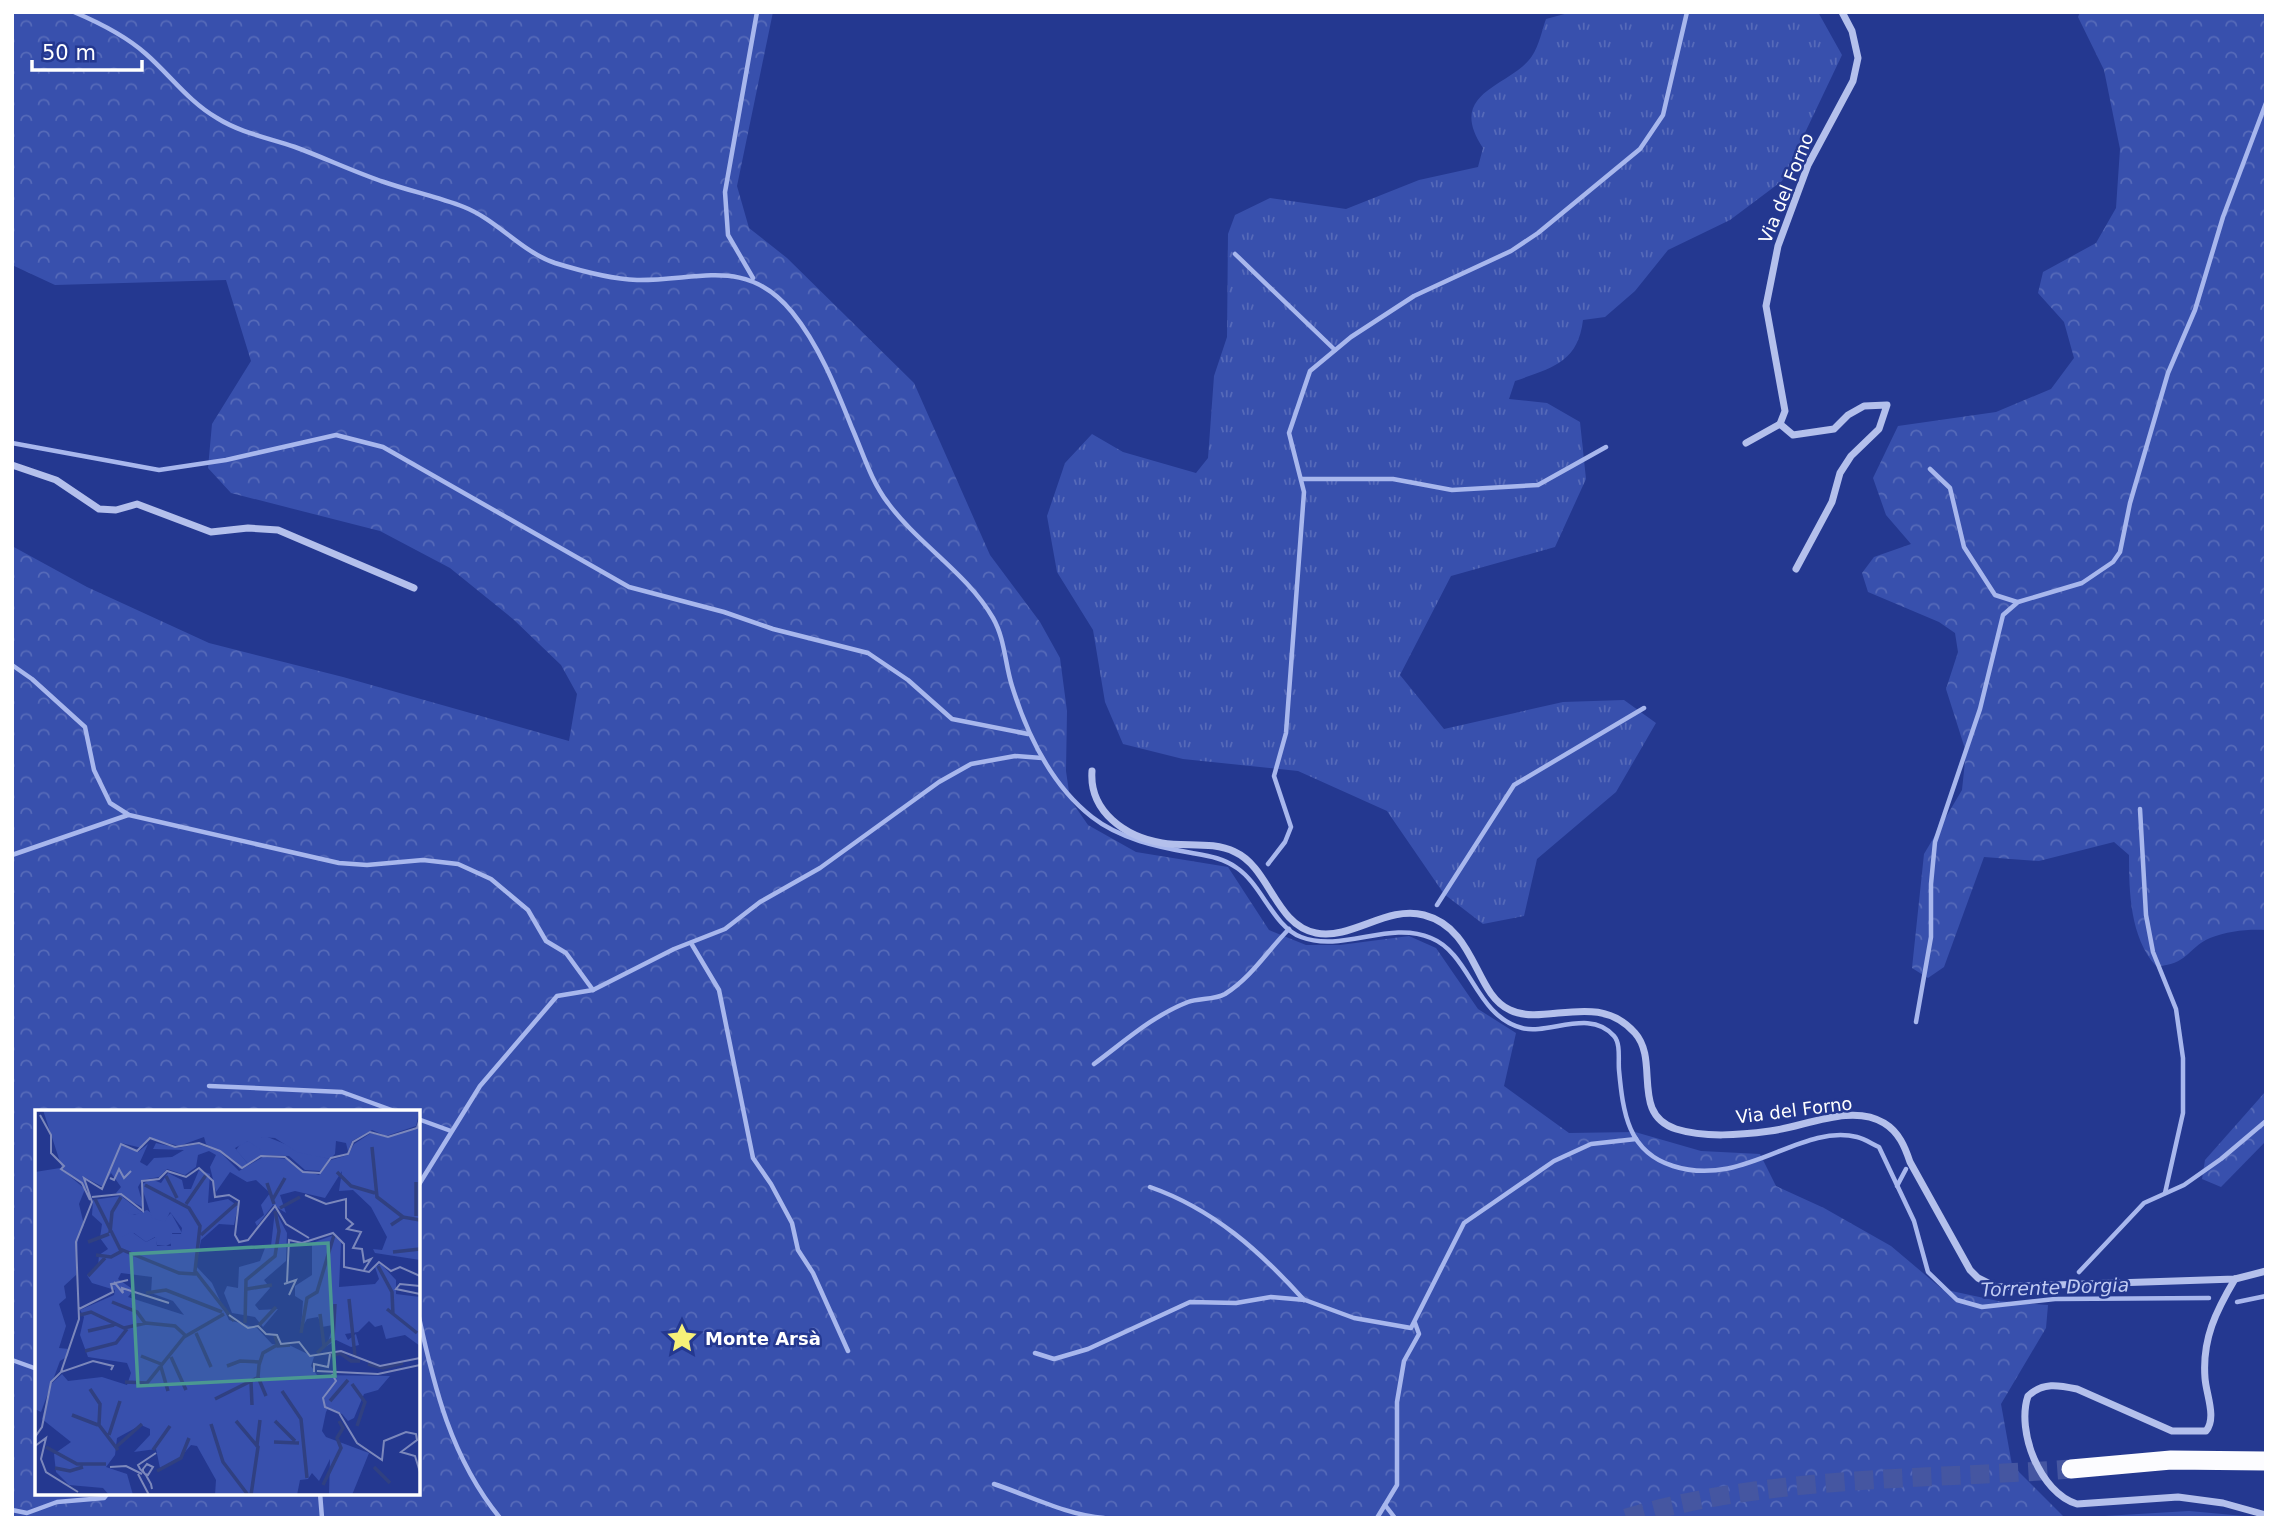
<svg xmlns="http://www.w3.org/2000/svg" width="2278" height="1530" font-family="'DejaVu Sans',sans-serif">
  <style>
    .grass { fill: url(#grass-tufts) }
    .forest { fill: url(#forest-crowns); fill-rule: evenodd }
    .lines { fill: none; stroke-linecap: round; stroke-linejoin: round }
    .stream { stroke: #a8b7ed; stroke-width: 4.5 }
    .trunk-tunnel { stroke: #4556a1; stroke-width: 19; stroke-dasharray: 19 10; stroke-linecap: butt }
    .minor { stroke: #b4c0ec; stroke-width: 7 }
    .trunk { stroke: #fcfcff; stroke-width: 19 }
    .labels { text-anchor: middle; dominant-baseline: central; stroke-width: 5; stroke-linejoin: round; paint-order: stroke }
    .street-label { font-size: 18px; fill: #fff; stroke: #243890 }
    .poi-label { font-size: 18px; font-weight: bold; fill: #fff; stroke: #243890; text-anchor: start }
    .water-label { font-size: 19px; font-style: italic; fill: #c0cbf3; stroke: #243890 }
    .inset-river { fill: none; stroke: #304081; stroke-width: 3.5 }
    .inset-road { fill: none; stroke: #7c88bc; stroke-width: 2 }
    .view { fill: #4b9892; fill-opacity: 0.15; stroke: #4b9892; stroke-width: 3.5 }
    .inset-edge { fill: none; stroke: #fff; stroke-width: 3.5 }
  </style>
  <defs>
    <pattern id="grass-tufts" width="24" height="20" patternUnits="userSpaceOnUse" patternTransform="scale(1.75)"><rect width="24" height="20" fill="#3850ad"/><path d="M3 7l-1-3M5 7V3M7 7l1-3M15 17l-1-3M17 17v-4M19 17l1-3" fill="none" stroke="#566ab9"/></pattern>
    <pattern id="forest-crowns" width="20" height="18" patternUnits="userSpaceOnUse" patternTransform="scale(1.75)"><rect width="20" height="18" fill="#3850ad"/><path d="M2 6a3 3 0 1 1 6 0M12 15a3 3 0 1 1 6 0" fill="none" stroke="#566ab9"/></pattern>
  </defs>
  <rect width="100%" height="100%" fill="#243890"/>
  <path class="grass" d="M1572 12H1818L1842 55 1782 181 1730 220 1668 250 1635 291 1605 317 1583 320C1578 363 1551 368 1515 381L1509 399 1547 403 1580 422 1586 479 1555 547 1451 576 1400 675 1444 729 1563 702 1624 700 1656 723 1616 792 1537 859 1524 916 1483 924 1444 894 1387 811 1298 771 1183 759 1123 744 1105 702 1093 630 1057 572 1047 516 1065 463 1092 434 1123 452 1196 473 1208 458 1214 376 1227 337 1228 234 1235 215 1270 198 1346 209 1419 180 1478 167 1483 148C1445 91 1511 87 1532 56 1539 46 1542 30 1546 19Z"/>
  <g class="forest">
    <path d="M12 12H773L737 186 749 228 787 258 914 383 990 555 1040 622 1060 658 1067 711 1066 771 1070 799 1088 825 1136 852 1228 867 1269 930 1306 945H1340L1409 936 1436 948 1478 1009 1516 1033 1504 1086 1569 1133 1635 1132 1701 1151 1760 1154 1776 1186 1824 1208 1891 1246 1942 1289 1998 1301 2048 1305 2046 1328 2001 1404 2012 1465 2065 1518H12V546L87 587 209 643 343 677 569 741 577 694 561 665 513 619 450 568 380 531 231 493 208 468 212 424 251 361 226 280 55 285 12 265ZM37 1112H418V1493H37Z"/>
    <path d="M2080 12H2266V930C2247 929 2228 931 2210 938 2186 949 2188 965 2156 966 2130 937 2129 892 2129 855L2114 842 2039 861 1984 857 1944 967 1928 978 1912 968 1924 854 1962 790 1966 752 1946 689 1958 652 1955 633 1939 622 1868 592 1862 573 1874 557 1911 544 1886 515 1873 478 1898 426 1996 412 2051 389 2074 358 2064 322 2038 293 2043 272 2096 243 2116 208 2120 149 2104 70 2078 17Z"/>
    <polygon points="2266,1091 2266,1141 2221,1187 2202,1179 2205,1160"/>
    <polygon points="2189,1511 2266,1518 2071,1518"/>
  </g>
  <g class="lines">
    <g class="stream">
      <path d="M74 12C100 23 126 36 146 54 170 75 189 102 217 118 241 133 269 138 295 147 325 158 354 172 384 182 410 191 438 197 464 207 497 220 522 252 555 263 581 271 610 279 637 280 699 281 746 256 792 312 819 345 836 388 852 428 863 453 871 481 888 503 918 544 967 573 993 618 1005 639 1005 664 1012 686 1027 734 1051 785 1092 817 1120 839 1158 847 1192 853 1209 856 1223 858 1237 868 1262 885 1273 926 1301 937 1343 953 1389 920 1431 938 1471 954 1475 1016 1522 1028 1549 1035 1590 1008 1614 1036 1621 1044 1618 1060 1619 1070 1623 1113 1628 1152 1673 1166 1744 1189 1800 1123 1857 1137 1865 1139 1872 1144 1879 1147L1914 1221 1928 1272 1957 1300 1982 1307 2055 1299 2209 1298"/>
      <polyline points="1235,254 1335,350"/>
      <polyline points="753,278 728,235 725,192 757,12"/>
      <polyline points="12,443 159,470 226,460 336,435 383,447 629,587 724,612 773,629 868,653 908,680 952,719 1028,734"/>
      <polyline points="1930,469 1950,488 1964,547 1995,595 2017,602"/>
      <polyline points="1302,479 1393,479 1452,490 1538,485 1606,447"/>
      <polyline points="12,665 32,679 85,727 94,770 110,803 129,815 339,863 367,865 423,860 458,864 491,879 528,910 546,941 566,953 593,990"/>
      <polyline points="2140,809 2146,915 2153,952 2176,1009 2183,1058 2183,1113 2165,1193"/>
      <polyline points="12,855 128,815"/>
      <polyline points="1268,864 1285,842 1291,827 1274,776 1286,733 1304,492 1289,433 1310,371 1351,337 1414,296 1511,251 1538,233 1640,149 1663,115 1687,12"/>
      <polyline points="1437,905 1514,785 1644,708"/>
      <polyline points="691,943 719,990 753,1158 771,1184 792,1223 798,1250 813,1273 848,1351"/>
      <polyline points="1916,1022 1931,937 1931,884 1935,842 1980,709 2003,615 2018,602 2082,583 2113,562 2120,552 2130,503 2168,373 2195,310 2223,217 2266,103"/>
      <path d="M1094 1064C1124 1042 1152 1016 1188 1002 1199 998 1214 1000 1225 994 1252 977 1267 951 1289 929"/>
      <polyline points="209,1086 342,1092 397,1112"/>
      <polyline points="418,1119 451,1131"/>
      <polyline points="418,1186 480,1086 557,996 593,990 674,949 725,929 760,902 820,868 939,782 971,764 1015,756 1042,758"/>
      <polyline points="1897,1186 1906,1169"/>
      <path d="M1150 1187C1213 1209 1260 1251 1304 1300"/>
      <polyline points="2079,1272 2144,1203 2184,1185 2221,1159 2266,1121"/>
      <polyline points="2237,1302 2266,1296"/>
      <path d="M418 1313C434 1387 451 1458 500 1518"/>
      <polyline points="1035,1353 1054,1359 1088,1349 1190,1302 1236,1303 1271,1297 1305,1300 1354,1318 1411,1328 1464,1223 1554,1161 1591,1144 1636,1139"/>
      <polyline points="12,1360 37,1369"/>
      <path d="M994 1484C1030 1496 1067 1515 1104 1518"/>
      <polyline points="320,1493 322,1518"/>
      <polyline points="1385,1505 1395,1518"/>
      <polyline points="12,1510 27,1513 57,1502 104,1498 108,1493"/>
      <polyline points="1377,1518 1397,1485 1397,1402 1404,1361 1419,1334 1415,1323"/>
    </g>
    <path class="trunk-tunnel" d="M1626 1518C1770 1475 1923 1480 2071 1469"/>
    <g class="minor">
      <polyline points="1780,424 1793,435 1834,429 1848,415 1864,406 1887,405 1879,429 1851,456 1840,473 1832,502 1796,569"/>
      <polyline points="1746,443 1780,424 1785,411 1766,306 1778,246 1808,165 1853,81 1858,58 1852,31 1842,12"/>
      <polyline points="12,465 56,480 99,509 116,510 137,504 211,532 248,528 278,530 414,588"/>
      <path d="M1092 771C1089 812 1126 837 1162 843 1186 847 1213 841 1235 852 1270 868 1275 925 1316 933 1352 940 1387 905 1424 915 1477 929 1474 994 1510 1010 1545 1027 1597 990 1635 1033 1660 1061 1630 1114 1676 1129 1705 1138 1740 1135 1770 1131 1804 1127 1852 1103 1884 1123 1899 1132 1905 1147 1910 1162L1970 1270 1978 1278 1996 1287 2235 1279 2266 1271"/>
      <path d="M2235 1279C2216 1311 2202 1339 2205 1378 2206 1394 2217 1418 2206 1431H2172L2077 1389C2058 1385 2043 1382 2028 1396 2016 1431 2040 1493 2077 1504L2178 1497 2223 1503 2266 1515"/>
    </g>
    <polyline class="trunk" points="2071,1469 2171,1460 2266,1461"/>
  </g>
  <defs>
    <symbol id="sight-bare" viewBox="-9 -9 18 18"><path d="M0-6L1.8-2.2L6-1.7L2.9 1.2L3.7 5.4L0 3.3L-3.7 5.4L-2.9 1.2L-6-1.7L-1.8-2.2Z" fill="#f7f178" stroke="#243890" stroke-width="2.5" paint-order="stroke"/></symbol>
  </defs>
  <g fill-rule="evenodd">
    <use href="#sight-bare" x="660" y="1316" width="44" height="44"/>
  </g>
  <g class="labels">
    <g class="street-label">
      <text transform="translate(1786 188) rotate(-68)">Via del Forno</text>
      <text transform="translate(1794 1110) rotate(-7)">Via del Forno</text>
    </g>
    <g class="poi-label">
      <text x="705" y="1338">Monte Arsà</text>
    </g>
    <g class="water-label">
      <text transform="translate(2055 1287) rotate(-2)">Torrente Dorgia</text>
    </g>
  </g>
  <g transform="translate(35 1110)">
    <rect width="385" height="385" fill="#243890"/>
    <path d="M230 26 265 40 295 49 285 61 270 60 254 46 228 45 213 54 201 40 206 33ZM87 98 99 105 112 100 128 111 136 103 147 123H137L139 132 131 136 122 135 120 127 111 132 99 123 87 128ZM240 100 252 123 251 151 229 170 235 178 220 195 224 200 243 199 228 217 220 207 197 203 189 183 192 176 203 178 204 157 225 151 230 138 236 136Z" fill="#3850ad"/>
    <path d="M8 0H385L381 16 351 26 337 20 317 31 313 41 311 33 301 31 300 44 295 49 262 42 240 28 226 27V40L213 31 200 38 213 54 205 59 197 49 171 34 169 27 144 36 114 28 107 38 86 33 103 42 113 34 105 52 112 56 119 48 137 47 149 40 118 39 121 33 143 38 163 34 185 42 204 61 228 47 254 49 264 59 284 65 296 50 313 45 319 34 336 23 350 27 385 17V150L340 143 338 139 347 140 352 127 336 97 318 80 304 81 307 61 290 88 260 81 245 85 251 103 238 95 222 116 220 112 229 105 226 95 235 83 221 70 212 72 195 62 181 82 175 57 181 45 174 41 163 45 161 57 150 65 132 59 124 67 107 70 103 77 109 98 81 83 86 77 76 63 68 77 49 67 57 90 54 81 27 58ZM25 58 50 79 44 94 49 115 43 128 41 165 29 176 31 188 24 194 31 216 24 238 34 239 33 246 25 251 6 302 0 299V62ZM164 60 175 64 173 93 193 89 203 96 199 115 184 114 166 130 161 156 177 173 194 210 222 218 237 234 254 235 279 247 276 256 282 265 355 266 343 280 329 284 319 308 313 311 307 304 293 298 291 302 287 321 291 327 334 343 317 385 294 384 295 349 284 371 277 363 273 369 265 370 262 385H180L181 370 162 336 156 335 144 349 125 358 121 339 99 342 115 325V319L106 315 82 328 80 345 71 357 92 364 98 385H74L68 378 34 375 21 362 19 344 36 332 7 309 16 274 27 264 33 271 67 267 92 275 96 263 92 253 53 247 45 225 49 207 45 200 79 185 80 180 57 173 52 165 63 157 64 145 73 139 65 128 67 114 57 105 58 90 86 86 108 103 97 105 87 99V127L97 122 111 132 121 127 122 136H136L135 124H146L147 118 135 102 130 112 117 108 106 75 116 69 126 73 133 63 147 70 149 79H156ZM86 163 117 167 116 183 138 191 149 205 93 187 99 180 83 169ZM299 125 306 132 304 177 340 174 344 169 340 157 346 154 361 170V184L385 187V236L370 225 351 229 347 215 340 217 334 211 323 222 310 224 313 230 321 224 324 235 316 237 301 230 292 236 298 215 287 217 283 207 272 209 266 219 268 191 260 186V176L277 165V133Z" fill="#3850ad" fill-rule="evenodd"/>
    <path class="inset-river" d="M337 37 342 87 368 107M302 62 316 76 340 83M131 66 142 88M381 72V106M232 73 239 94M110 75 154 98 165 116 160 161 199 211M60 89 85 139 144 163 161 164M238 89 250 68M151 94 171 65M245 98 265 87M356 115 368 107 385 110M75 123 77 102 86 87M166 125 202 93M53 132 74 124M358 142 385 139M61 145 76 147 87 141M343 156 357 182 358 205M53 166 70 148M212 179 237 175M111 183 131 180 187 202M314 189 320 246M77 192 102 202 110 213M352 199 382 223M285 204 289 236M45 205 56 202 89 218 111 213 140 216 151 226M210 213 211 170 240 146 244 121 240 101M224 215 241 197M53 221 79 215M161 223 176 257M266 223 272 188 282 182 299 125M240 226 243 236 255 235M50 241 81 233 92 219M282 243 298 228 300 194M106 246 126 254M296 246 305 243 316 251H325M136 247 151 280M333 254 348 258 368 253M192 256 205 251 224 252M126 257 133 281M90 272 112 273 149 227 189 204M216 272 217 295M317 274 330 292 322 316M55 279 65 294 64 315 83 340M247 281 266 309 272 368M231 286 223 267 224 255 228 243 242 235M180 289 222 268M295 291 313 270M37 305 63 315M201 311 223 337 216 385M240 311 260 331M176 314 188 352 213 385M74 325 85 291M239 332 264 333M222 335 225 310M11 337 42 354H71M81 337 107 314M118 340 135 316M339 357 355 373M20 358 35 361 48 357M122 361 146 348 154 328M288 375 306 338 302 328 308 318 304 311"/>
    <path class="inset-road" d="M5 5 16 25V43L29 56 26 59 47 73 55 90M75 68 79 70 84 59 89 68 96 61M270 85 291 94 311 89V108L318 114 312 119 326 122 318 138 327 139 329 152 336 149 329 160M57 87 86 84 108 101 107 71 124 69 132 61 151 67 164 58 178 71 180 87 194 85 204 91 200 125 204 132 213 130 240 96 251 114 274 128M79 172 88 183 87 178 134 193M252 172 254 130 267 133 298 123 309 134V157L334 162 344 152 356 161 365 157 385 166M249 174 261 170 254 185M385 176 365 174 361 179 385 184M44 199 78 182 76 174 93 170M194 205 213 218 223 216 231 224 242 225 246 234 264 232 275 246 306 241 345 256 385 248M282 261 343 264 385 255M26 262 44 209 41 132 57 92 49 68 67 79 86 34 102 41 115 28 140 37 164 33 185 41 207 58 226 46 250 47 268 62 285 63 296 48 313 44 318 32 335 22 353 27 382 18 385 8M279 262V254L293 257 295 244M297 264 301 271 288 288 290 297 304 303 322 333 347 350 349 331 371 322 381 324 382 330 366 342 380 346 385 362M0 327 7 317 16 272 26 262 58 251 78 256 76 260M0 336 11 328 6 349 11 362 43 382M75 357 91 356 107 364M103 364 114 385M117 379 116 374 112 367 111 365 110 364 108 361V359L112 354 118 357 113 365 110 364 105 359 103 355 121 343"/>
    <path class="view" d="M293 133 300 266 103 276 96 144Z"/>
    <rect width="385" height="385" class="inset-edge"/>
  </g>
  <rect width="2278" height="1530" fill="none" stroke="#ffffff" stroke-width="28"/>
  <path d="M32 60v10h110v-10" fill="none" stroke="#ffffff" stroke-width="3.5"/>
  <text x="42" y="60" font-size="21" fill="#ffffff" stroke="#243890" stroke-width="5" paint-order="stroke">50 m</text>
</svg>
